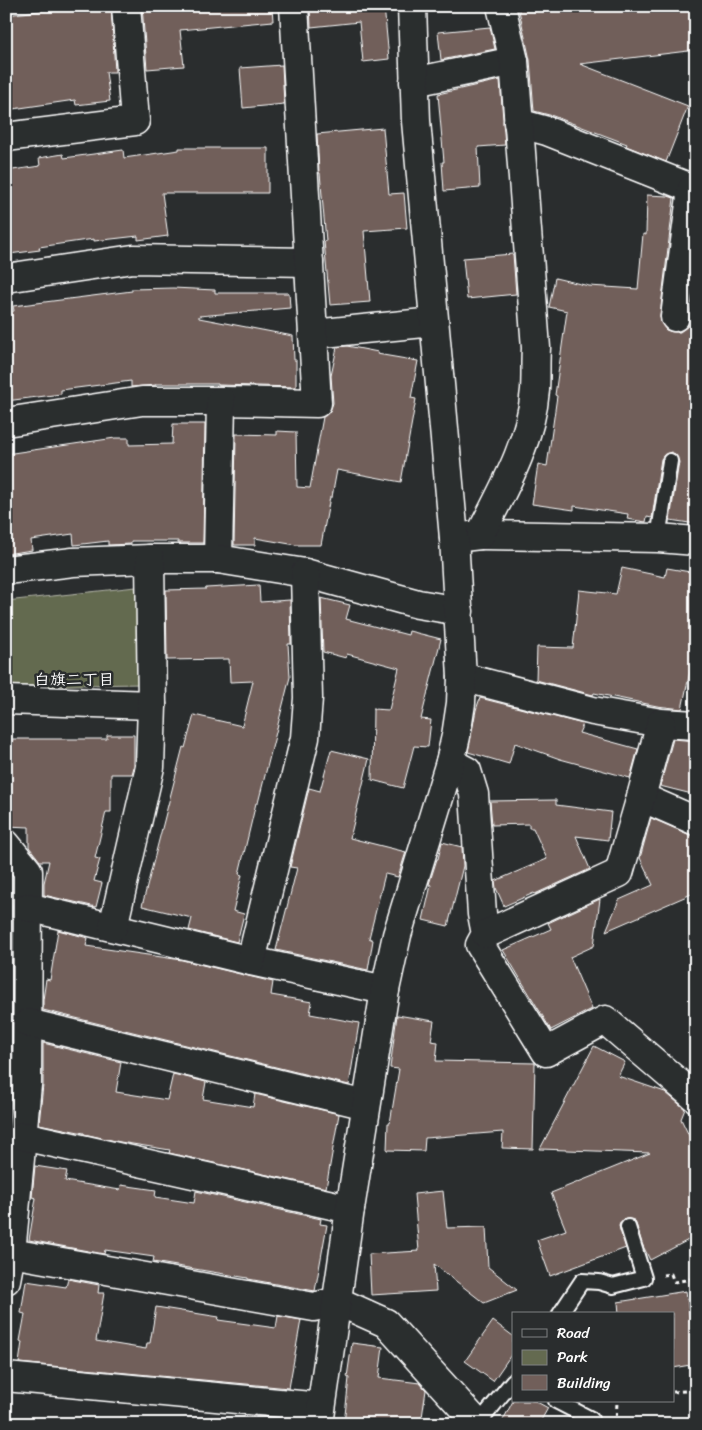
<svg xmlns="http://www.w3.org/2000/svg" width="702" height="1430" font-family="Sriracha,'Klee One',sans-serif">
  <style>
    .green { fill: #646a50; stroke: #b2b4a8 }
    .building { fill: #715f5a; stroke: #fff }
    .lines { fill: none; stroke-linecap: round; stroke-linejoin: round }
    .lane-casing { stroke: #fff; stroke-width: 18 }
    .street-casing { stroke: #fff; stroke-width: 31 }
    .path { stroke: #fff; stroke-width: 3; stroke-dasharray: 4 4; stroke-linecap: butt }
    .lane { stroke: #2a2d2e; stroke-width: 14 }
    .street { stroke: #2a2d2e; stroke-width: 28 }
    .labels { text-anchor: middle; dominant-baseline: central; stroke-width: 5; stroke-linejoin: round; paint-order: stroke }
    .neighbourhood-label { font-size: 16px; font-weight: bold; fill: #fff; stroke: #2a2d2e }
  </style>
  <rect width="100%" height="100%" fill="#2a2d2e"/>
  <filter id="ink" filterUnits="userSpaceOnUse"><feTurbulence type="fractalNoise" baseFrequency=".02" numOctaves="2"/><feDisplacementMap in="SourceGraphic" scale="10" xChannelSelector="R" yChannelSelector="G"/><feConvolveMatrix kernelMatrix="1 2 1 2 8 2 1 2 1" color-interpolation-filters="sRGB"/></filter>
  <g filter="url(#ink)">
    <polygon class="green" points="136,587 142,684 6,686 6,601"/>
    <g class="building">
      <polygon points="80,6 111,6 115,72 106,72 110,101 76,105 75,100 6,110 6,15"/>
      <polygon points="142,6 272,6 273,21 180,30 184,66 147,69"/>
      <polygon points="310,6 384,6 389,59 363,62 359,22 311,27"/>
      <polygon points="518,6 696,6 696,50 580,64 688,106 666,162 626,146 627,144 553,116 534,111 530,60"/>
      <polygon points="490,27 495,49 441,60 438,32"/>
      <polygon points="282,65 284,104 243,108 240,68"/>
      <polygon points="500,80 505,145 478,147 480,188 444,191 442,162 444,162 438,94"/>
      <polygon points="383,128 389,194 404,193 407,228 364,231 370,302 330,305 324,241 326,241 320,173 319,173 317,134"/>
      <polygon points="179,148 268,148 268,193 162,193 168,236 138,240 138,236 94,241 94,239 39,247 40,250 9,254 6,235 6,171 40,166 39,158 63,154 64,158 123,150 124,158 179,150"/>
      <polygon points="647,195 668,196 674,198 660,315 661,323 666,330 672,332 680,332 688,326 690,319 696,279 696,524 670,520 679,462 676,455 671,452 664,455 661,459 652,518 647,517 646,522 627,519 628,514 574,506 574,510 532,504 538,464 547,466 557,396 555,395 567,311 549,307 555,278 589,286 638,289 643,234 646,235"/>
      <polygon points="513,254 516,294 467,299 463,258"/>
      <polygon points="173,288 215,290 215,293 289,293 290,308 199,316 199,318 293,336 294,360 296,360 296,387 218,385 218,384 156,384 156,385 131,387 131,381 61,390 61,394 6,401 6,312 14,311 13,306 132,291 132,289"/>
      <polygon points="347,346 378,352 377,354 418,361 411,398 416,399 401,482 337,470 332,497 330,497 321,545 296,545 255,538 255,545 234,545 236,434 277,435 277,431 296,432 297,487 310,488 323,417 330,411 333,403 331,376 337,347"/>
      <polygon points="173,424 205,424 203,543 178,543 178,541 131,541 131,544 108,545 108,541 74,545 73,534 31,540 32,550 6,554 6,454 115,438 129,438 129,445 172,444"/>
      <polygon points="622,568 665,577 667,568 696,573 696,610 691,636 696,637 696,663 692,662 682,709 657,706 594,693 593,695 536,680 537,647 573,648 579,590 616,594"/>
      <polygon points="259,585 260,602 290,600 291,644 288,644 290,677 258,803 256,803 239,874 242,875 233,911 244,914 237,942 189,930 192,918 142,906 183,747 185,748 194,715 242,726 253,681 230,682 229,659 167,660 166,590 206,589 206,588"/>
      <polygon points="321,598 350,605 346,619 408,635 409,631 441,639 421,719 431,720 428,747 414,746 403,788 372,780 373,709 389,710 399,668 347,654 346,658 323,652"/>
      <polygon points="480,698 583,724 579,733 638,749 630,778 560,759 515,743 509,764 468,752 476,710"/>
      <polygon points="107,735 134,735 134,767 132,774 111,774 111,812 106,812 95,858 100,859 94,881 102,883 96,907 44,895 44,883 49,861 40,861 29,847 29,827 6,826 6,742 12,742 12,739 107,739"/>
      <polygon points="673,739 696,741 696,795 660,786"/>
      <polygon points="331,750 369,759 350,838 406,852 398,877 385,874 369,938 373,940 368,970 276,950 297,868 290,867 309,788 320,791"/>
      <polygon points="556,800 556,805 611,812 608,840 576,836 590,869 535,894 534,893 504,906 496,888 495,881 547,859 533,828 529,828 529,824 492,825 490,801"/>
      <polygon points="651,818 690,835 696,836 696,892 606,931 619,900 653,885 640,858"/>
      <polygon points="442,842 462,847 463,866 448,926 423,920 431,885 429,884 437,859 438,859"/>
      <polygon points="600,899 594,946 570,957 592,1009 551,1030 503,950 551,929 548,923"/>
      <polygon points="58,930 88,938 86,946 182,960 273,982 271,995 312,1002 310,1014 359,1023 349,1085 43,1010 43,1000 46,979 50,980"/>
      <polygon points="397,1015 434,1021 431,1041 438,1042 436,1061 535,1063 533,1149 502,1148 503,1132 425,1138 424,1151 387,1150 388,1123 390,1123 399,1069 390,1068"/>
      <polygon points="43,1043 121,1062 116,1092 167,1100 173,1074 206,1082 203,1099 253,1107 255,1094 339,1114 326,1188 169,1153 170,1150 120,1142 84,1134 84,1133 39,1124 43,1085"/>
      <polygon points="594,1046 625,1062 618,1076 665,1092 685,1109 681,1119 696,1150 696,1236 650,1260 642,1244 636,1224 634,1220 626,1219 621,1221 619,1226 626,1248 550,1276 537,1240 566,1230 551,1193 650,1153 540,1149"/>
      <polygon points="35,1166 67,1171 65,1181 120,1190 121,1185 156,1190 155,1197 194,1203 196,1191 321,1219 320,1224 327,1225 315,1291 248,1279 248,1278 153,1262 154,1257 105,1250 104,1254 29,1240 36,1198 32,1197"/>
      <polygon points="443,1191 447,1228 486,1227 488,1267 517,1290 484,1303 434,1264 436,1291 371,1295 369,1254 419,1251 414,1194"/>
      <polygon points="68,1279 99,1285 98,1293 104,1293 96,1341 146,1349 147,1343 150,1343 156,1307 219,1317 218,1320 276,1328 278,1316 301,1320 289,1388 19,1363 22,1342 20,1341 25,1314 21,1313 26,1281 66,1287"/>
      <polygon points="686,1291 696,1364 673,1368 673,1314 619,1314 618,1302"/>
      <polygon points="493,1321 513,1336 513,1352 493,1381 465,1361"/>
      <polygon points="352,1343 383,1347 379,1378 420,1383 426,1390 421,1424 344,1424 349,1378 347,1377"/>
      <polygon points="513,1401 535,1401 548,1408 539,1424 501,1424"/>
    </g>
    <g class="lines">
      <defs>
        <g id="lane">
          <polyline points="658,538 670,461"/>
          <polyline points="560,1314 582,1281 599,1282 613,1286 644,1278 628,1227"/>
          <polyline points="556,1401 591,1419"/>
          <polyline points="478,1424 513,1381"/>
        </g>
        <g id="street">
          <polyline points="414,82 514,61"/>
          <polyline points="518,123 547,131 696,190"/>
          <polyline points="6,137 135,121 126,6"/>
          <polyline points="6,278 133,259 309,262"/>
          <polyline points="675,317 692,189"/>
          <polyline points="313,334 434,322"/>
          <polyline points="6,422 142,401 221,401 317,403 294,6"/>
          <polyline points="480,535 658,538 696,541"/>
          <path d="M454 538 480 535C503 490 531 442 535 390 536 376 535 362 536 348L514 61 501 6"/>
          <polyline points="218,559 221,401"/>
          <polyline points="6,570 73,562 150,559 218,559 305,573 418,604 459,611"/>
          <polyline points="462,677 593,711 661,723 696,725"/>
          <polyline points="6,700 152,705"/>
          <polyline points="450,762 467,771 474,794 482,914 486,934 480,945 546,1052 605,1020 696,1098"/>
          <polyline points="641,797 696,821"/>
          <polyline points="6,844 28,871 27,1085 11,1253 6,1280"/>
          <polyline points="28,907 251,961 385,990"/>
          <polyline points="113,927 150,767 152,705 150,559"/>
          <polyline points="486,934 619,873 641,797 661,723"/>
          <polyline points="251,961 305,738 308,698 305,573"/>
          <polyline points="28,1023 366,1105"/>
          <polyline points="23,1136 350,1209"/>
          <polyline points="11,1253 314,1307 337,1301 386,1323 478,1424"/>
          <polyline points="6,1377 321,1407"/>
          <polyline points="319,1424 350,1209 385,990 397,935 450,762 456,736 461,703 462,677 454,538 416,121 412,6"/>
        </g>
      </defs>
      <use href="#lane" class="lane-casing"/>
      <use href="#street" class="street-casing"/>
      <g class="path">
        <polyline points="663,1275 671,1274 674,1282 696,1278"/>
        <polyline points="673,1392 696,1390"/>
        <polyline points="616,1424 617,1401"/>
      </g>
      <use href="#lane" class="lane"/>
      <use href="#street" class="street"/>
    </g>
  </g>
  <g class="labels">
    <g class="neighbourhood-label">
      <text x="74" y="679">白旗二丁目</text>
    </g>
  </g>
  <rect width="702" height="1430" fill="none" stroke="#2a2d2e" stroke-width="25"/>
  <rect x="12" y="12" width="677" height="1405" fill="none" stroke="#fff" stroke-width="2" filter="url(#ink)"/>
  <rect x="512" y="1312" width="162" height="90" fill="#2a2d2e" stroke="#7f8182"/>
  <rect x="522" y="1329" width="25" height="8" fill="#2a2d2e" stroke="#7f8182"/>
  <text x="557" y="1338" font-size="15" fill="#ffffff">Road</text>
  <rect x="522" y="1350" width="25" height="15" fill="#646a50" stroke="#7f8182"/>
  <text x="557" y="1362" font-size="15" fill="#ffffff">Park</text>
  <rect x="522" y="1375" width="25" height="15" fill="#715f5a" stroke="#7f8182"/>
  <text x="557" y="1388" font-size="15" fill="#ffffff">Building</text>
</svg>
